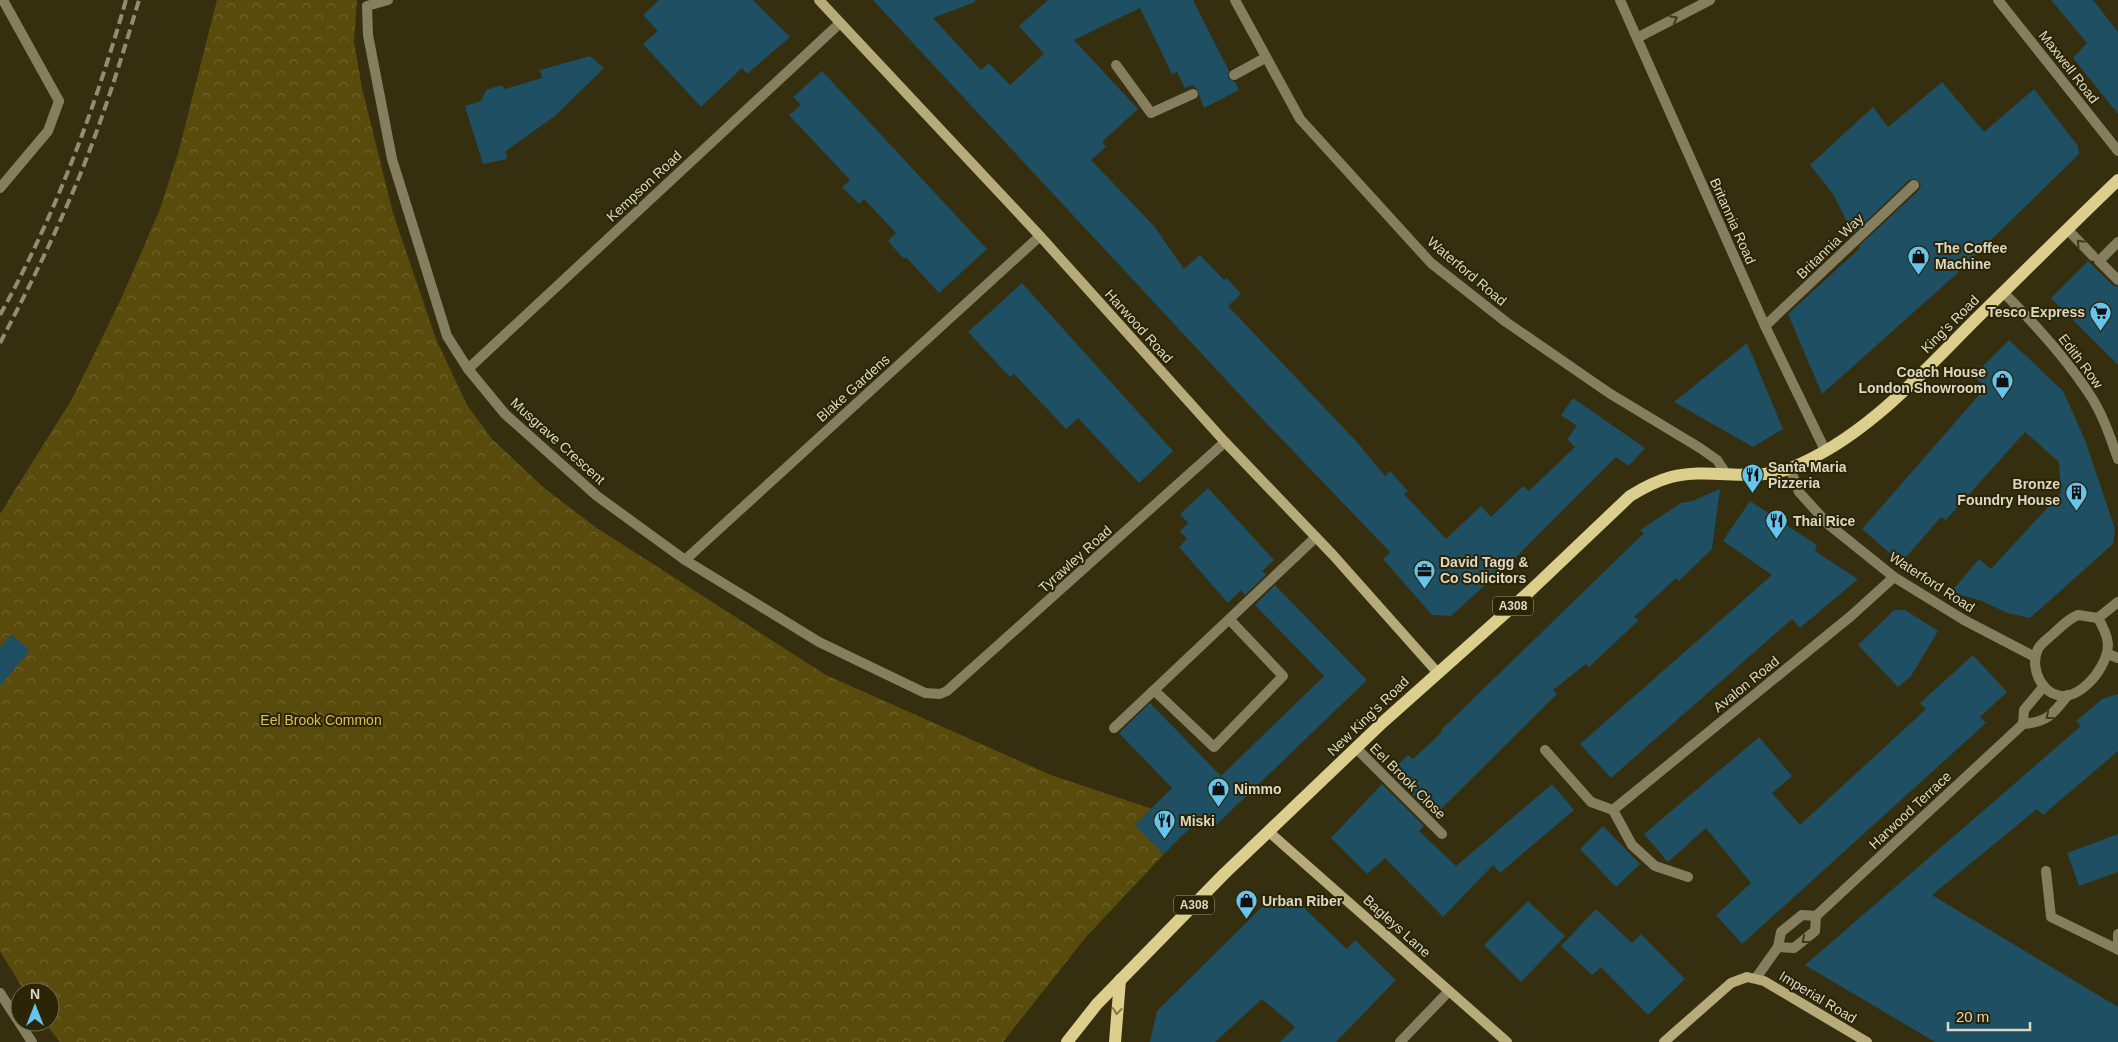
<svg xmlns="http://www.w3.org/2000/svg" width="2118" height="1042" font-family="Arial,sans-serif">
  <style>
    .park { fill: url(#park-crowns) }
    .building { fill: #1f4f62 }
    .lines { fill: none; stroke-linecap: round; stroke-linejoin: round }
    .lane { stroke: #857e5f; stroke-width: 10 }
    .street { stroke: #857e5f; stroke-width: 10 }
    .secondary { stroke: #b6ab79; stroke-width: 10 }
    .primary { stroke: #dcce8d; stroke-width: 12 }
    .rail { stroke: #928c75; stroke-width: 4; stroke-dasharray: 10 5; stroke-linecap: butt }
    .oneway { stroke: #423a1c }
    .oneway2 { stroke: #847949 }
    .labels { text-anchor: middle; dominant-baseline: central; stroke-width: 4; stroke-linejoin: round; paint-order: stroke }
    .shield { fill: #2b2405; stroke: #a7a28c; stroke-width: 1 }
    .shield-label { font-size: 12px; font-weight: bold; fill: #dcd8c6 }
    .street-label { font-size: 14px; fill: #dcd8c6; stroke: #2b2405 }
    .poi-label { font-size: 14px; font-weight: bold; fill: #dcd8c6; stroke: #2b2405; text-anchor: start }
    .park-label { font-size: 14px; fill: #d8c154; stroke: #2b2405 }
  </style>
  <defs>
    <pattern id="park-crowns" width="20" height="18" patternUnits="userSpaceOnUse" patternTransform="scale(1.25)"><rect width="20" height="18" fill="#584b0c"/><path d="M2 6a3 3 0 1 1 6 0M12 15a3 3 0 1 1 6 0" fill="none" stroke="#6f642e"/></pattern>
  </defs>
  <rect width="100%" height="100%" fill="#352e0f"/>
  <polygon class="park" points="217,0 357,0 354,42 362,88 393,213 436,339 467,405 492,439 544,488 597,528 826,675 1051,775 1152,809 1135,825 1164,854 1086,937 1003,1042 60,1042 44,1022 50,1022 50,992 25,992 0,951 0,514 72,399 121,299 160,209 179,150"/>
  <g class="building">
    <polygon points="659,0 753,0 790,37 747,74 742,68 701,107 643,44 658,31 643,15"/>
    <polygon points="873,0 975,0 975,2 933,18 981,70 989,63 1010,85 1044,54 1019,26 1048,0 1193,0 1229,71 1228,78 1235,82 1239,90 1204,108 1197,89 1192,85 1185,88 1177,72 1172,74 1140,8 1074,40 1138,109 1102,142 1106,147 1091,160 1154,226 1184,269 1200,255 1224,280 1227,278 1241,294 1228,306 1356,441 1385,476 1390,471 1408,491 1404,494 1446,539 1481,506 1491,517 1523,486 1529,491 1575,447 1567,439 1577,426 1561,415 1573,398 1645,448 1629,466 1616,457 1515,558 1451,616 1432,615 1383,559 1390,552 1267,424"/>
    <polygon points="2051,0 2093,0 2118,32 2118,114 2073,58 2087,43"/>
    <polygon points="590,56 604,68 555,116 506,151 507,159 483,164 465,106 481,101 486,90 501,85 505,89 542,78 540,70"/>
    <polygon points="822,71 987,249 939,293 906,257 904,259 888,241 896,233 864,199 859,204 842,187 850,180 789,115 801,105 793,97"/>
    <polygon points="1942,82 1984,132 2034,89 2078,146 2079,154 1951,279 1822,394 1788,314 1860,248 1859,246 1919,190 1921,184 1916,179 1909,180 1853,234 1833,194 1810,165 1873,107 1888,127"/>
    <polygon points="2088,261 2113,285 2118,287 2118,365 2051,298"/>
    <polygon points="1022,283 1173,451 1139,483 1078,418 1066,429 1014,374 1010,377 968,332"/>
    <polygon points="2009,340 2063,391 2085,440 2115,529 2113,544 2030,618 2007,613 1982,601 1951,592 1979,559 1991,569 2061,493 2059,462 2025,432 1946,520 1941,517 1901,563 1862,529 1986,387 1973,376"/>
    <polygon points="1747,343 1783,429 1753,447 1674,402"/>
    <polygon points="1208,488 1274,560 1262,571 1266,575 1245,595 1241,590 1228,603 1179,547 1187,539 1180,531 1188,523 1180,514"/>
    <polygon points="1720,489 1712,549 1679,581 1676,578 1634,617 1639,620 1589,667 1586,664 1553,690 1557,694 1434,816 1392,774 1394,772 1392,770 1408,755 1413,759 1442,732 1441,730 1644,533 1640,530 1681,503 1692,501"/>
    <polygon points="1750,501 1817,545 1815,551 1858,579 1800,628 1792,619 1611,778 1580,744 1772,575 1723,541"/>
    <polygon points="1275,585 1367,680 1212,829 1201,817 1164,854 1135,825 1172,788 1119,733 1150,703 1221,776 1324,676 1255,605"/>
    <polygon points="1894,610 1905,610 1938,631 1911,676 1898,687 1858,645"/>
    <polygon points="11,634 30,650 0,686 0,648"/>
    <polygon points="1973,655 2007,692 1980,717 1986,723 1742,944 1716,915 1751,883 1706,828 1668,862 1644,834 1759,737 1792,776 1772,793 1800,825 1926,709 1920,703"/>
    <polygon points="2118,694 2118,751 2043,815 2037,809 1932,895 2118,1007 2118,1042 1935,1042 1805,965 2081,726 2076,721 2102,699"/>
    <polygon points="1382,784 1424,826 1419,831 1456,866 1552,784 1574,810 1500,873 1493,865 1443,917 1385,858 1367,874 1331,838"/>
    <polygon points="1603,826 1640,864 1616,887 1580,849"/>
    <polygon points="2118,834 2118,872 2079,886 2067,853"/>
    <polygon points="1277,900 1299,903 1347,949 1355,940 1396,980 1336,1042 1280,1042 1295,1027 1262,999 1215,1042 1150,1042 1157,1011 1265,904"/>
    <polygon points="1528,901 1565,936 1521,982 1484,945"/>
    <polygon points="1596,909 1632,943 1641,934 1685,979 1648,1015 1601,967 1592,975 1561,946"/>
  </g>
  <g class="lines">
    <g class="lane">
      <polyline points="1116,65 1151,113 1193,94"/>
      <polyline points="1234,75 1265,58"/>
      <polyline points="0,188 48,131 59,101"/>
      <polyline points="2067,229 2093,256"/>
      <polyline points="2118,242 2099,261 2118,280"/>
      <polyline points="1765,326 1914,185"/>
      <polyline points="2108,654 2118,658"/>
      <polyline points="1154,690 1214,747 1283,676 1230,620"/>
      <polyline points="1114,728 1316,537"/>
      <polyline points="1545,750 1591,802 1613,810 1632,845 1655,866 1688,877"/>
      <polyline points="2046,871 2051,917 2117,949"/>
    </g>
    <g class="street">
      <polyline points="3,0 59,101"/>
      <polyline points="388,0 367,6 368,35 392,159 447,336 468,369 505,414 597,496 685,560 819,642 925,693 940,694 947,691 1225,442"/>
      <polyline points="1235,0 1300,119 1431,263 1506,322 1609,393 1700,448 1717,460 1727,475"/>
      <polyline points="1620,0 1765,326 1825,450"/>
      <polyline points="1998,0 2118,151"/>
      <polyline points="1637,38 1710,0"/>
      <path d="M2003 292C2034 323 2064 356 2088 392 2102 412 2110 436 2118 459"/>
      <polyline points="468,369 840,23"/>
      <polyline points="1790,468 1799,492 1828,524 1894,577 1964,620 2035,657"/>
      <polyline points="685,560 1040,236"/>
      <path d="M2078 615 2098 618C2109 637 2112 648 2101 667 2095 678 2083 691 2070 695 2045 702 2028 669 2038 649 2041 643 2049 638 2054 633 2062 626 2068 619 2078 615Z"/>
      <polyline points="2098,618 2118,602"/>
      <polyline points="2023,724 2024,710 2044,686"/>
      <polyline points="1356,748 1442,834"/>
      <polyline points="1613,810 1851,616 1894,577"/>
      <polyline points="2118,934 2118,950"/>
      <path d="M1778 947 1794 948 1815 931 1816 916 2023 724C2048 722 2053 714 2068 695"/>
      <polyline points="1756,978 1778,947 1781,932 1802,915 1816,916"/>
      <polyline points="0,993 32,1042"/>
      <polyline points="1400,1042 1449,991"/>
    </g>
    <g class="secondary">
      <polyline points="819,0 1040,236 1225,442 1333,555 1437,672"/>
      <polyline points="1269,832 1507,1042"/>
      <polyline points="1664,1042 1731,983 1747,977 1764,981 1867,1042"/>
    </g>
    <g class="primary">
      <path d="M1067 1042 1097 1004 1224 874 1382 723 1529 592 1630 496C1643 488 1656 481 1671 477 1710 467 1753 483 1791 468 1865 438 1920 375 1975 320 2023 273 2070 226 2118 180"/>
      <polyline points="1115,1042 1120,980"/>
    </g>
    <g class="rail">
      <path d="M0 315C55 216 95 109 126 0"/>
      <path d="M0 343C30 286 58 229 82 170 104 115 122 57 139 0"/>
    </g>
  </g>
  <defs><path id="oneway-chevron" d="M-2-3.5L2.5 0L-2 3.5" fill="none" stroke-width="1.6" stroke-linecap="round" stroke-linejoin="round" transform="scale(1.25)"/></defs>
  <g class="oneway">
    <use href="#oneway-chevron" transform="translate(1674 19) rotate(-28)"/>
    <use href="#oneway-chevron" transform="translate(2080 243) rotate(-133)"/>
    <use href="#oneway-chevron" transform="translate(2049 716) rotate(142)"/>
    <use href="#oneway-chevron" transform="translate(1805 940) rotate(142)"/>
  </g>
  <use class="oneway2" href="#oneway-chevron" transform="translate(1117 1011) rotate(96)"/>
  <defs>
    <symbol id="shop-pin" viewBox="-11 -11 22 30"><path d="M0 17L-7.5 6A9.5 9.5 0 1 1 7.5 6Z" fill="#64c5ee" stroke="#2b2405"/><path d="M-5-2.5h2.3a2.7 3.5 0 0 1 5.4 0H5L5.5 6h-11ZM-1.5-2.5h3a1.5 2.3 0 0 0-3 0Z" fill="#111"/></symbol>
    <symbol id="supermarket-pin" viewBox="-11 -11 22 30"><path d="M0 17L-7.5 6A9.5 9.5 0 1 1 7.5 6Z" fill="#64c5ee" stroke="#2b2405"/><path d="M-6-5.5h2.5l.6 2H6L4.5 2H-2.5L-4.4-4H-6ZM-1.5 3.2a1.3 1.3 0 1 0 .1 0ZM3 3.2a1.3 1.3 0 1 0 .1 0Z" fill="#111"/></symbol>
    <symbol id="restaurant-pin" viewBox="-11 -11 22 30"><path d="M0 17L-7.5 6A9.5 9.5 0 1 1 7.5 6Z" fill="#64c5ee" stroke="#2b2405"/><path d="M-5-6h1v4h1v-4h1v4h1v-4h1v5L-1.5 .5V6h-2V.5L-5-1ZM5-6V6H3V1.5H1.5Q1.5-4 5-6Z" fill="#111"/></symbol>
    <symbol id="building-pin" viewBox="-11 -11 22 30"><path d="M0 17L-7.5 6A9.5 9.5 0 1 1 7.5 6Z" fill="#64c5ee" stroke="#2b2405"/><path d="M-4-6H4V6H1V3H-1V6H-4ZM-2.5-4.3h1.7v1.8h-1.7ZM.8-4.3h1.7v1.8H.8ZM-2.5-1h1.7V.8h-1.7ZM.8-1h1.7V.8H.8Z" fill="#111"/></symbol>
    <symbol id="office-pin" viewBox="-11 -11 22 30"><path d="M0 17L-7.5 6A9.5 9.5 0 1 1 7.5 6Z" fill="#64c5ee" stroke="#2b2405"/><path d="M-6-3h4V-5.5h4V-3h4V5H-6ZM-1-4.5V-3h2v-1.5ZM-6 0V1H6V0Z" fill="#111"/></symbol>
  </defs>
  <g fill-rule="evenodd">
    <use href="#shop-pin" x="1906" y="244" width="25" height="34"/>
    <use href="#supermarket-pin" x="2088" y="300" width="25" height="34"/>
    <use href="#shop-pin" x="1990" y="368" width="25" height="34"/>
    <use href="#restaurant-pin" x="1740" y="462" width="25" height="34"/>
    <use href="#building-pin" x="2064" y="480" width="25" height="34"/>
    <use href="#restaurant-pin" x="1764" y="508" width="25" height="34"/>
    <use href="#office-pin" x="1412" y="558" width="25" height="34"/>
    <use href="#shop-pin" x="1206" y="776" width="25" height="34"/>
    <use href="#restaurant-pin" x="1152" y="808" width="25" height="34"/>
    <use href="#shop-pin" x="1234" y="888" width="25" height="34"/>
  </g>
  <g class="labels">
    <g class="shield">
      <rect x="1493" y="596.5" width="40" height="19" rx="4"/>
      <rect x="1174" y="895.5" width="40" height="19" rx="4"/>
    </g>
    <g class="shield-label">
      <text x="1513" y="606">A308</text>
      <text x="1194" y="905">A308</text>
    </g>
    <g class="street-label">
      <text transform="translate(2069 67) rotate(52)">Maxwell Road</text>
      <text transform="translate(644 186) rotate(-43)">Kempson Road</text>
      <text transform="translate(1733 221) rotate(66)">Britannia Road</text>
      <text transform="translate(1830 246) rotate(-44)">Britannia Way</text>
      <text transform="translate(1467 271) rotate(40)">Waterford Road</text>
      <text transform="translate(1950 324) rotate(-45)">King's Road</text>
      <text transform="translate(1139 326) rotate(48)">Harwood Road</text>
      <text transform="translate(2081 361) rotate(53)">Edith Row</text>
      <text transform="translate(853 388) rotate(-42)">Blake Gardens</text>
      <text transform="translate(558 441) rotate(42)">Musgrave Crescent</text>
      <text transform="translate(1075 559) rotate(-42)">Tyrawley Road</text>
      <text transform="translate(1932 582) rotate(33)">Waterford Road</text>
      <text transform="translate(1746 684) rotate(-39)">Avalon Road</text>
      <text transform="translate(1368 716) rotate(-44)">New King's Road</text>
      <text transform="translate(1408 781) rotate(45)">Eel Brook Close</text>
      <text transform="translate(1910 810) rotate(-43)">Harwood Terrace</text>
      <text transform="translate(1397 926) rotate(42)">Bagleys Lane</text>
      <text transform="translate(1818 997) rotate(31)">Imperial Road</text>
    </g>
    <g class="poi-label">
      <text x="1935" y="248">The Coffee<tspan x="1935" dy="16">Machine</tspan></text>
      <text x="2085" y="312" text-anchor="end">Tesco Express</text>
      <text x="1986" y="372" text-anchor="end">Coach House<tspan x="1986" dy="16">London Showroom</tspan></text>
      <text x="1768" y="467">Santa Maria<tspan x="1768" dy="16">Pizzeria</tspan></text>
      <text x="2060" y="484" text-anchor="end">Bronze<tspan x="2060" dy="16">Foundry House</tspan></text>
      <text x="1793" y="521">Thai Rice</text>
      <text x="1440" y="562">David Tagg &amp;<tspan x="1440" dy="16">Co Solicitors</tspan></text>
      <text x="1234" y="789">Nimmo</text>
      <text x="1180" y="821">Miski</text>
      <text x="1262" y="901">Urban Riber</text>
    </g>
    <g class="park-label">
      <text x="321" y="720">Eel Brook Common</text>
    </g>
  </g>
  <g transform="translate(35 1007)"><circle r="24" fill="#2b2405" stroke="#726c52"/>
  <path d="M0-4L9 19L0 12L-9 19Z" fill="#64c5ee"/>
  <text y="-8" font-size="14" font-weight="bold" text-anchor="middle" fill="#dcd8c6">N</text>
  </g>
  <path d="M1948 1022v8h82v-8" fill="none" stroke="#dcd8c6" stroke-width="2.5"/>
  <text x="1956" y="1022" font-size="15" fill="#dcd8c6" stroke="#2b2405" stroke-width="4" paint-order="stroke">20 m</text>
</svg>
